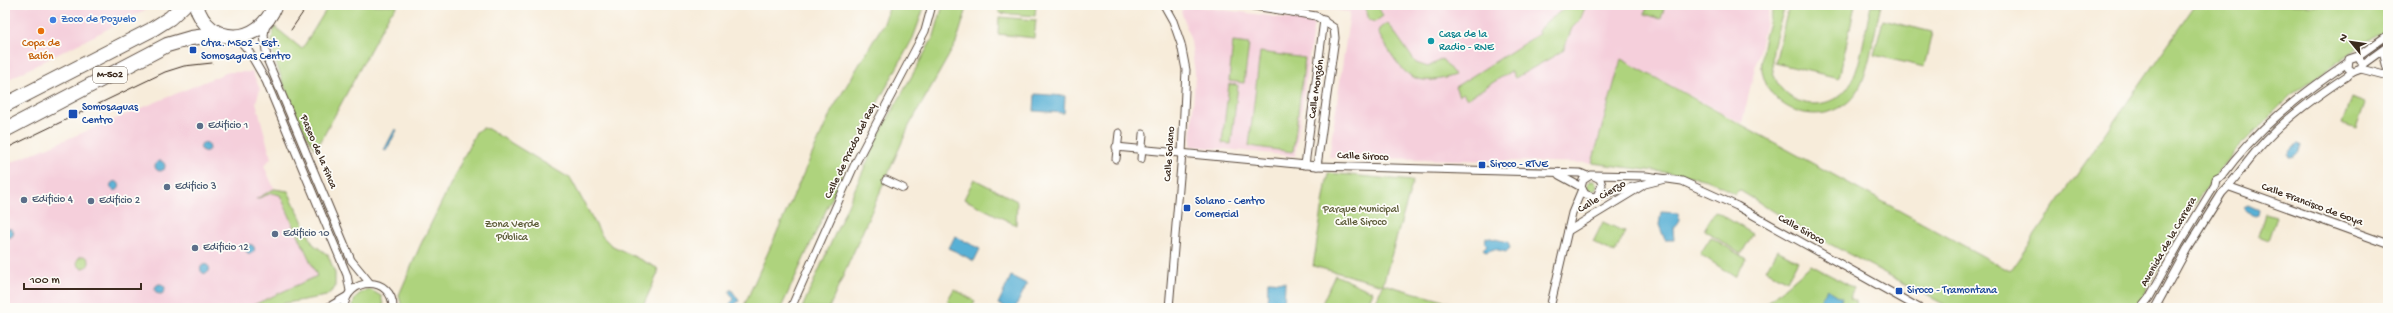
<svg xmlns="http://www.w3.org/2000/svg" width="2393" height="313" font-family="'Gochi Hand',sans-serif">
  <style>
    .built { fill: #f5cfdb }
    .green { fill: #aed37d; stroke: #747e4e }
    .water { fill: #58b0d5; stroke: #4a6d7a }
    .lines { fill: none; stroke-linecap: round; stroke-linejoin: round }
    .street-casing { stroke: #57473a; stroke-width: 9 }
    .highway-casing { stroke: #57473a; stroke-width: 16 }
    .street { stroke: #fff; stroke-width: 7 }
    .highway { stroke: #fff; stroke-width: 14 }
    .tram { stroke: #3b2a1e; stroke-width: 1 }
    .shop-dot { fill: #3f7fe0; stroke: #fdfcf7; stroke-width: 1.5 }
    .food-dot { fill: #e8710a; stroke: #fdfcf7; stroke-width: 1.5 }
    .culture-dot { fill: #0f9aa8; stroke: #fdfcf7; stroke-width: 1.5 }
    .transit-dot { fill: #1a4fb4; stroke: #fdfcf7; stroke-width: 1.5 }
    .service-dot { fill: #5c6f8a; stroke: #fdfcf7; stroke-width: 1.5 }
    .labels { text-anchor: middle; dominant-baseline: central; stroke-width: 3.5; stroke-linejoin: round; paint-order: stroke }
    .shield { fill: #fdfcf7; stroke: #75695f; stroke-width: 1 }
    .shield-label { font-size: 10px; font-weight: bold; fill: #3b2a1e }
    .shop-label { font-size: 11px; fill: #366cbe; stroke: #fdfcf7; text-anchor: start }
    .culture-label { font-size: 11px; fill: #0d838f; stroke: #fdfcf7; text-anchor: start }
    .food-label { font-size: 11px; fill: #c56008; stroke: #fdfcf7 }
    .transit-label { font-size: 11px; fill: #164399; stroke: #fdfcf7; text-anchor: start }
    .street-label { font-size: 11px; fill: #3b2a1e; stroke: #fdfcf7 }
    .service-label { font-size: 11px; fill: #4e5e75; stroke: #fdfcf7; text-anchor: start }
    .park-label { font-size: 11px; fill: #5e5d3a; stroke: #fdfcf7 }
  </style>
  <rect width="100%" height="100%" fill="#fdfcf7"/>
  <filter id="ink" filterUnits="userSpaceOnUse"><feTurbulence type="fractalNoise" baseFrequency=".025" numOctaves="2"/><feDisplacementMap in="SourceGraphic" scale="8" xChannelSelector="R" yChannelSelector="G"/><feConvolveMatrix kernelMatrix="1 2 1 2 8 2 1 2 1" color-interpolation-filters="sRGB"/></filter>
  <filter id="wash" filterUnits="userSpaceOnUse"><feTurbulence type="fractalNoise" baseFrequency=".012" numOctaves="4" result="noise"/><feDisplacementMap in="SourceGraphic" scale="16" xChannelSelector="R" yChannelSelector="G"/><feGaussianBlur stdDeviation="0.9" result="paint"/><feColorMatrix in="noise" values="0 0 0 0 0 0 0 0 0 0 0 0 0 0 0 0 0 1.4 0 .05"/><feComposite in="paint" operator="in"/></filter>
  <g filter="url(#wash)">
    <rect width="100%" height="100%" fill="#f7ecda"/>
    <g class="built">
      <polygon points="5,5 155,5 5,81"/>
      <polygon points="1187,5 1314,22 1295,156 1191,146 1195,74 1191,41 1181,11"/>
      <polygon points="1297,5 1770,5 1742,123 1621,59 1592,163 1329,157 1350,12"/>
      <polygon points="228,72 252,72 260,89 256,102 271,158 264,166 274,188 288,191 313,244 328,255 335,273 335,288 326,296 275,305 270,308 5,308 5,165"/>
    </g>
    <g class="green">
      <path d="M329 5H398L389 15 316 150C303 132 277 73 273 51 271 43 272 35 275 27L302 49Z"/>
      <polygon points="890,5 925,5 913,38 864,128 781,308 743,308 832,110 884,23"/>
      <polygon points="943,5 968,5 956,43 909,126 829,308 802,308 879,135 934,36"/>
      <polygon points="999,5 1036,5 1035,16 999,13"/>
      <polygon points="1365,5 1377,5 1383,16 1375,22 1369,20"/>
      <polygon points="1570,5 1586,5 1580,20 1572,28 1563,51 1515,78 1511,71 1467,99 1463,93 1459,96 1455,87 1539,34 1538,31 1547,21"/>
      <polygon points="1647,5 1664,8 1661,19 1645,14"/>
      <path d="M1774 5H1785C1780 25 1769 50 1773 71 1781 108 1830 116 1850 84 1861 68 1866 25 1871 5H1881C1875 28 1869 74 1857 92 1831 130 1769 116 1762 70 1759 49 1769 25 1774 5Z"/>
      <polygon points="1789,5 1855,5 1839,78 1775,63"/>
      <path d="M2195 5H2388V27L2291 95 2235 151 2191 208 2141 301C2126 313 2099 310 2080 305L2078 308H1951L1807 232 1739 190 1735 194 1711 181 1686 175 1592 163 1621 59 2010 271Z"/>
      <polygon points="999,17 1036,20 1034,38 998,34"/>
      <polygon points="1883,20 1932,32 1924,67 1874,55"/>
      <path d="M1388 23 1416 63 1428 67 1442 59 1455 75C1408 91 1401 69 1378 33L1379 29Z"/>
      <polygon points="1233,42 1249,44 1244,83 1229,81"/>
      <polygon points="1260,52 1305,58 1293,152 1249,146"/>
      <polygon points="1229,84 1238,85 1231,144 1222,143"/>
      <polygon points="2351,98 2365,103 2356,129 2342,124"/>
      <polygon points="483,128 488,129 571,179 602,236 611,245 657,268 658,273 642,308 402,308 399,295 420,246 476,132"/>
      <polygon points="1328,173 1413,181 1383,284 1469,308 1373,308 1383,285 1313,266"/>
      <polygon points="974,179 1017,201 1016,225 964,199"/>
      <circle cx="1592" cy="186" r="5"/>
      <polygon points="274,189 288,191 313,244 328,255 335,273 335,288 326,296 275,305 270,308 247,308 317,276 280,195 272,193 256,199"/>
      <polygon points="1715,211 1753,234 1741,254 1704,230"/>
      <polygon points="2265,214 2277,217 2269,240 2258,236"/>
      <polygon points="1603,222 1625,232 1615,253 1593,242"/>
      <polygon points="1711,237 1746,259 1735,277 1700,254"/>
      <polygon points="1777,250 1798,261 1787,281 1766,270"/>
      <circle cx="83" cy="262" r="6"/>
      <polygon points="1811,265 1854,288 1849,298 1856,301 1857,308 1761,308"/>
      <polygon points="1335,275 1373,292 1366,308 1320,308"/>
      <polygon points="954,289 975,301 971,308 959,308 947,301"/>
      <path d="M371 290 381 296 384 308H353C353 297 360 291 371 290Z"/>
    </g>
    <g class="water">
      <polygon points="1035,94 1065,96 1064,113 1034,111"/>
      <polygon points="395,129 397,130 386,151 384,150"/>
      <circle cx="205" cy="147" r="4.5"/>
      <path d="M2297 144 2301 145C2300 152 2296 158 2289 158L2288 154Z"/>
      <circle cx="160" cy="166" r="5"/>
      <circle cx="115" cy="186" r="4.5"/>
      <polygon points="2248,205 2259,210 2258,215 2255,216 2246,211 2244,207"/>
      <polygon points="1661,212 1678,213 1679,220 1673,229 1674,240 1665,240 1659,225"/>
      <circle cx="9" cy="233" r="4.5"/>
      <polygon points="955,236 980,249 974,261 949,248"/>
      <polygon points="1486,237 1508,242 1510,248 1506,252 1494,249 1486,252 1483,249 1487,245 1485,243"/>
      <circle cx="250" cy="249" r="4.5"/>
      <circle cx="205" cy="269" r="4.5"/>
      <polygon points="1011,276 1027,284 1015,308 1008,308 998,304"/>
      <polygon points="1268,281 1285,282 1284,308 1267,308"/>
      <circle cx="160" cy="289" r="5"/>
      <polygon points="731,289 739,301 735,304 735,308 730,308 729,305 734,299 729,292"/>
      <polygon points="1827,289 1842,298 1840,305 1834,308 1819,308 1820,301"/>
    </g>
  </g>
  <g filter="url(#ink)">
    <g class="lines">
      <defs>
        <g id="street">
          <polyline points="1164,5 1173,21 1181,44 1186,70 1182,153 1169,308"/>
          <polyline points="1248,5 1316,16 1334,28 1335,38 1317,166"/>
          <polyline points="266,23 264,35 267,59 351,260 369,282"/>
          <polyline points="237,37 248,50 266,81 347,275 350,291"/>
          <polyline points="2388,47 2384,56 2388,72"/>
          <polyline points="2358,56 2363,64 2361,69 2353,72 2348,68 2349,59 2358,56 2388,35"/>
          <polyline points="2363,64 2388,46"/>
          <polyline points="2361,69 2388,76"/>
          <polyline points="1116,147 1317,166 1580,173 1587,176"/>
          <polyline points="1116,159 1119,133"/>
          <polyline points="1141,159 1143,134"/>
          <polyline points="1305,165 1324,20"/>
          <polyline points="1559,175 1581,187"/>
          <polyline points="1594,176 1600,179 1602,185 1598,194"/>
          <polyline points="1669,178 1593,197 1585,194 1581,187 1583,180 1591,175 1646,176 1682,181 1737,206 1919,308"/>
          <polyline points="886,180 903,188"/>
          <polyline points="2230,187 2388,244"/>
          <polyline points="1568,231 1642,186"/>
          <polyline points="327,308 346,297"/>
          <path d="M344 308C346 276 393 275 393 308"/>
          <polyline points="791,308 854,166 925,31 932,5"/>
          <polyline points="1550,308 1572,213 1582,189"/>
          <path d="M2141 308 2149 298 2179 244 2215 185 2216 179 2222 176C2256 129 2300 95 2347 63"/>
          <path d="M2155 308 2187 249 2222 193C2234 181 2245 164 2258 149 2285 118 2318 95 2353 72"/>
        </g>
        <g id="highway">
          <path d="M196 5C208 48 260 46 275 5"/>
          <polyline points="5,105 151,30 170,18 184,5"/>
          <polyline points="5,130 167,45 191,38 220,34"/>
        </g>
      </defs>
      <use href="#street" class="street-casing"/>
      <use href="#highway" class="highway-casing"/>
      <use href="#street" class="street"/>
      <use href="#highway" class="highway"/>
      <g class="tram">
        <polyline points="291,30 308,5"/>
        <polyline points="5,149 165,72 184,66 212,63"/>
      </g>
    </g>
  </g>
  <circle class="shop-dot" cx="53" cy="20" r="4"/>
  <circle class="food-dot" cx="41" cy="31" r="4"/>
  <circle class="culture-dot" cx="1431" cy="41" r="4"/>
  <g class="transit-dot">
    <rect x="189" y="46" width="8" height="8" rx="2"/>
    <rect x="68" y="109" width="10" height="10" rx="2"/>
    <rect x="1478" y="161" width="8" height="8" rx="2"/>
    <rect x="1183" y="204" width="8" height="8" rx="2"/>
    <rect x="1895" y="287" width="8" height="8" rx="2"/>
  </g>
  <g class="service-dot">
    <circle cx="200" cy="126" r="4"/>
    <circle cx="167" cy="187" r="4"/>
    <circle cx="24" cy="200" r="4"/>
    <circle cx="91" cy="201" r="4"/>
    <circle cx="275" cy="234" r="4"/>
    <circle cx="195" cy="248" r="4"/>
  </g>
  <g class="labels">
    <rect class="shield" x="93" y="67" width="34" height="16" rx="3"/>
    <g class="shield-label">
      <text x="110" y="75">M-502</text>
    </g>
    <g class="shop-label">
      <text x="61" y="20">Zoco de Pozuelo</text>
    </g>
    <g class="culture-label">
      <text x="1439" y="35">Casa de la<tspan x="1439" dy="13">Radio - RNE</tspan></text>
    </g>
    <g class="food-label">
      <text x="41" y="44">Copa de<tspan x="41" dy="13">Balón</tspan></text>
    </g>
    <g class="transit-label">
      <text x="201" y="44">Ctra. M502 - Est.<tspan x="201" dy="13">Somosaguas Centro</tspan></text>
      <text x="82" y="108">Somosaguas<tspan x="82" dy="13">Centro</tspan></text>
      <text x="1490" y="165">Siroco - RTVE</text>
      <text x="1195" y="202">Solano - Centro<tspan x="1195" dy="13">Comercial</tspan></text>
      <text x="1907" y="291">Siroco - Tramontana</text>
    </g>
    <g class="street-label">
      <text transform="translate(1317 89) rotate(-82)">Calle Monzón</text>
      <text transform="translate(851 151) rotate(-64)">Calle de Prado del Rey</text>
      <text transform="translate(318 152) rotate(67)">Paseo de la Finca</text>
      <text transform="translate(1170 154) rotate(-86)">Calle Solano</text>
      <text transform="translate(1363 157) rotate(2)">Calle Siroco</text>
      <text transform="translate(1602 197) rotate(-31)">Calle Cierzo</text>
      <text transform="translate(2312 205) rotate(20)">Calle Francisco de Goya</text>
      <text transform="translate(1801 230) rotate(29)">Calle Siroco</text>
      <text transform="translate(2169 242) rotate(-60)">Avenida de la Carrera</text>
    </g>
    <g class="service-label">
      <text x="208" y="126">Edificio 1</text>
      <text x="175" y="187">Edificio 3</text>
      <text x="32" y="200">Edificio 4</text>
      <text x="99" y="201">Edificio 2</text>
      <text x="283" y="234">Edificio 10</text>
      <text x="203" y="248">Edificio 12</text>
    </g>
    <g class="park-label">
      <text x="1361" y="210">Parque Municipal<tspan x="1361" dy="13">Calle Siroco</tspan></text>
      <text x="512" y="225">Zona Verde<tspan x="512" dy="13">Pública</tspan></text>
    </g>
  </g>
  <rect width="2393" height="313" fill="none" stroke="#fdfcf7" stroke-width="20"/>
  <g transform="translate(2351 42) rotate(299)" stroke="#fdfcf7" stroke-width="3" paint-order="stroke">
  <path d="M0-3L7 15L0 10L-7 15Z" fill="#3b2a1e"/>
  <text y="-6" font-size="11" font-weight="bold" text-anchor="middle" fill="#3b2a1e">N</text>
  </g>
  <path d="M24 283v6h117v-6" fill="none" stroke="#3b2a1e" stroke-width="2"/>
  <text x="30" y="283" font-size="12" fill="#3b2a1e" stroke="#fdfcf7" stroke-width="3" paint-order="stroke">100 m</text>
</svg>
